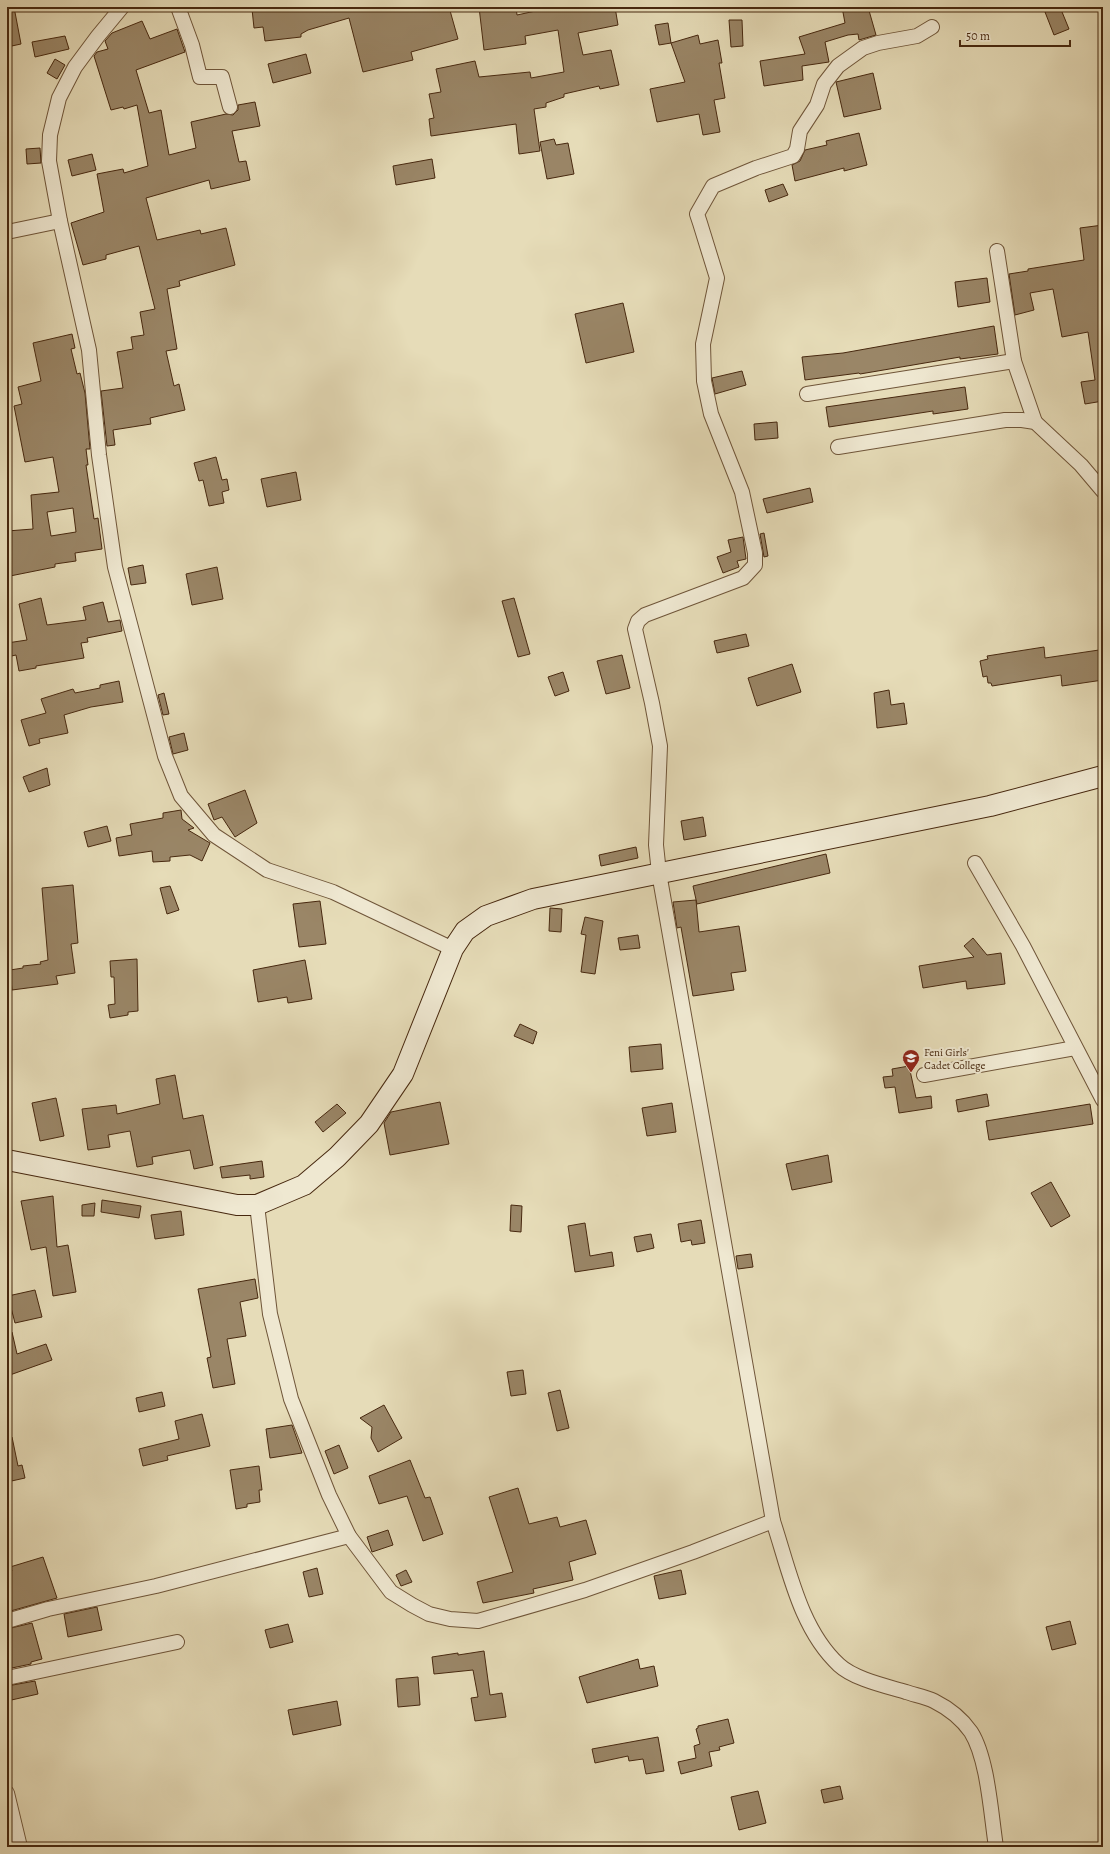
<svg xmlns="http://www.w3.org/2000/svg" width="1110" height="1854" font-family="Alegreya,serif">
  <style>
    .building { fill: #9a8667; stroke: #47280f; fill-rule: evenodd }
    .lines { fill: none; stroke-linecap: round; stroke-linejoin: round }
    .street-casing { stroke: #6f5539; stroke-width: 16 }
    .secondary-casing { stroke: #47280f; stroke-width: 22 }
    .street { stroke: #efe8d1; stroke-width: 14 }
    .secondary { stroke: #efe8d1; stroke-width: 20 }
    .labels { text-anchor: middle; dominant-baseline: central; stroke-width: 4; stroke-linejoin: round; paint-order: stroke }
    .poi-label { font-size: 11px; fill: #47280f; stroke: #efe8d1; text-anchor: start }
  </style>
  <rect width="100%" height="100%" fill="#e6dcb8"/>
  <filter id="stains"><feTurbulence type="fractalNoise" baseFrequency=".005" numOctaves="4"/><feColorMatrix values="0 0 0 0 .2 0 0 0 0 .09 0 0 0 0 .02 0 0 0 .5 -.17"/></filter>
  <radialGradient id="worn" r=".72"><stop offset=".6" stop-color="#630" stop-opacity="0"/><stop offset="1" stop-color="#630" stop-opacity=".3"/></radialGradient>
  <g class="building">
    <polygon points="7,7 14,7 21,44 7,47"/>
    <polygon points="267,7 449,7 458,39 411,52 413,60 363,72 349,18 308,30 301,34 301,37 265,41 263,27 254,28 252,9"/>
    <polygon points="479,7 516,7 517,15 554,7 615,7 618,25 578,33 583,55 611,50 619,85 600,89 599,86 564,94 564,97 546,103 546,107 534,109 540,151 519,154 516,124 431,136 429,119 434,118 429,94 441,92 436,69 475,61 479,77 530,72 531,78 564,72 558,30 525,36 526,44 484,50"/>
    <polygon points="842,7 868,7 876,35 859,40 858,34 848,35 825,42 829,62 802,66 803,80 764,86 760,61 805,54 799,37 845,23"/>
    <polygon points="1060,7 1069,29 1054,35 1045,12"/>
    <polygon points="729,20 742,20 743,46 731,47"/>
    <polygon points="142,21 150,39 177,29 185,52 136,70 149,113 161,110 169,155 196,148 191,122 226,114 233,115 238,110 238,105 255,102 260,126 232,131 239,162 246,161 250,180 211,189 209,180 146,198 157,240 200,230 201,234 226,228 235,265 179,281 180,286 167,289 177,349 166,351 174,386 179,384 185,410 150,418 151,424 113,430 115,445 107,446 101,391 123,388 117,352 133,349 131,337 144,335 140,312 155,309 139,246 106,255 106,259 83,265 71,223 104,212 97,174 123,169 124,173 148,166 137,105 124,109 123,107 111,110 94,56 97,52 108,49 105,41 112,33"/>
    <polygon points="668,23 671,43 659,45 655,25"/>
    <polygon points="698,35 700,44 718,40 722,63 719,63 725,98 714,100 720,132 703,135 699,114 657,122 650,89 685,82 671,43"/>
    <polygon points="65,36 69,49 35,57 32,42"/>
    <polygon points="306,54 311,73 273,83 268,64"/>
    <polygon points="55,59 65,65 57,79 47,73"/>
    <polygon points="873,73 881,109 844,117 836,82"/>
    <polygon points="859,133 867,165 844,171 844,168 795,181 792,165 800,161 805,150 827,145 826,141"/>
    <polygon points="554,139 556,145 568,143 574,174 547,179 540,142"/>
    <polygon points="40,148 41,163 27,164 26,149"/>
    <polygon points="92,154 96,170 72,176 68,160"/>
    <polygon points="432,159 435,178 396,185 393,166"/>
    <polygon points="783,184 788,195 769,202 765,190"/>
    <polygon points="1103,225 1103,401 1085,404 1081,382 1095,380 1088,332 1062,337 1053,289 1030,293 1034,310 1015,315 1009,274 1028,271 1028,269 1084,260 1080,228"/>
    <polygon points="987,278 990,302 958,307 955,282"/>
    <polygon points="623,303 634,352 586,363 575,314"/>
    <polygon points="994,326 998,354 960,359 960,357 860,374 859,373 805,380 802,357 843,353"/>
    <path d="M72 334 75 348 71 349 77 374 80 373 85 393 90 449H86L88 465H86L94 519 98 518 102 549 75 553 76 561 55 564V567L10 576 7 561V531L33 529 31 495 59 492 53 457 25 462 14 406 22 404 18 387 41 381 33 343ZM73 508 76 532 51 536 47 512Z"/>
    <polygon points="742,371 746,385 715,394 712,378"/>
    <polygon points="965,387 968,409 933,414 933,411 829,427 826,407"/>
    <polygon points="777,422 778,438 755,440 754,424"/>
    <polygon points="216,457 222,480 227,479 229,490 222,492 224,503 209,506 203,480 199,481 194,463"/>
    <polygon points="296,472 301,500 267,507 261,479"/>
    <polygon points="810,488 813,502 767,513 763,499"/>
    <polygon points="764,533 768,556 764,557 760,534"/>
    <polygon points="743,537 746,559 737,561 739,567 723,573 717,557 731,552 728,540"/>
    <polygon points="143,565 146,583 131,585 128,568"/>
    <polygon points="217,567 223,599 192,605 186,574"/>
    <polygon points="41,598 47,625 86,620 83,607 103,602 108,622 120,620 122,631 87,638 88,642 81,643 84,658 36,666 36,668 19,671 16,655 7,657 7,643 27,640 19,604"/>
    <polygon points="514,598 530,654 518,657 502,601"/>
    <polygon points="746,634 749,646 717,653 714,641"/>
    <polygon points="1044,647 1045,658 1099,650 1103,680 1062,686 1061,675 992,686 991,683 988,683 987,676 983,677 980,661 988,659 987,656"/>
    <polygon points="622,655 630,688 606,694 597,661"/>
    <polygon points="792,664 801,692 757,706 748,678"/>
    <polygon points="563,672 569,691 555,696 548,677"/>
    <polygon points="119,681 123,702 91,707 64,715 68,733 39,739 40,743 29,746 21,720 46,713 41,699 73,689 75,693 100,688 100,685"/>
    <polygon points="889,690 891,705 904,703 907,724 877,728 874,693"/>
    <polygon points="164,693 169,714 163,715 158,695"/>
    <polygon points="184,733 188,750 173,754 169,737"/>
    <polygon points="47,768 50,785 29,792 23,777"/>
    <polygon points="245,790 257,823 235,837 222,817 214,820 208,804"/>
    <polygon points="181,810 182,819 194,828 188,830 210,843 202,861 190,855 170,857 170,861 153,862 152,851 119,856 116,838 132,835 130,824 163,818 163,813"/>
    <polygon points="703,817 706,836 684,840 681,821"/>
    <polygon points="107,826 111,841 88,847 84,832"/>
    <polygon points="636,847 638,858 601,866 599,855"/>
    <polygon points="826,854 830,873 697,904 693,886"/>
    <polygon points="73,885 78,943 71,944 75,973 56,976 58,984 12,990 10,970 23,968 23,966 41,964 40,962 48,960 42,888"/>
    <polygon points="170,886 179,910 167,914 160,888"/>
    <polygon points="696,900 699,932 739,926 746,971 731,973 734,990 693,996 681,927 677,928 673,902"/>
    <polygon points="320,901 326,944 299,947 293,904"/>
    <polygon points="550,908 562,909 561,932 549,931"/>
    <polygon points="585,917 603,921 595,974 581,972 586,935 581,934"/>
    <polygon points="638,935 640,948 620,950 618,938"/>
    <polygon points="973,938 987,955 1001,953 1005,984 967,989 966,981 923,988 919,966 974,957 964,946"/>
    <polygon points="137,959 138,1011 128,1012 128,1015 110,1018 108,1005 115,1004 114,977 111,977 110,961"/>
    <polygon points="305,960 312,999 288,1003 287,997 258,1002 253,970"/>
    <polygon points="520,1024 537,1032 533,1044 514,1036"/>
    <polygon points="661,1044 663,1069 631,1072 629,1047"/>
    <polygon points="909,1066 916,1098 931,1096 932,1108 899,1113 895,1087 885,1088 883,1077 893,1076 892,1069"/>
    <polygon points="175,1075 183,1119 203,1115 213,1165 194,1169 190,1150 152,1157 153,1164 137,1167 130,1131 108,1135 110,1147 88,1150 82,1109 116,1105 117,1114 160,1104 156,1079"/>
    <polygon points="987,1094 989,1106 958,1112 956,1100"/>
    <polygon points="56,1098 64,1136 40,1141 32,1103"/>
    <polygon points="440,1102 449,1144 390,1155 384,1123 391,1112"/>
    <polygon points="672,1103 676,1132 647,1136 642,1108"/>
    <polygon points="337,1104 346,1113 323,1132 315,1122"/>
    <polygon points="1090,1104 1093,1124 989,1140 986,1121"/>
    <polygon points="828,1155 832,1182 792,1190 786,1164"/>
    <polygon points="262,1161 264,1177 250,1179 250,1175 222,1178 220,1167"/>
    <polygon points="1051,1182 1070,1216 1051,1227 1031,1193"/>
    <polygon points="53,1196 57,1247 68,1245 76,1292 53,1296 46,1247 31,1250 21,1201"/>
    <polygon points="102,1200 141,1206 139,1218 101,1212"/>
    <polygon points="95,1203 94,1216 82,1216 82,1205"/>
    <polygon points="511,1205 522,1206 521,1232 510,1231"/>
    <polygon points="181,1211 184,1235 155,1239 151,1215"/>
    <polygon points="701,1220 705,1243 692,1245 691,1240 681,1242 678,1224"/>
    <polygon points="585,1223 590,1256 612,1252 614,1266 575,1272 568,1226"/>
    <polygon points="651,1234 654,1248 637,1252 634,1237"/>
    <polygon points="751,1254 753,1267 738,1269 736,1256"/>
    <polygon points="255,1279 258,1298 240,1302 246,1336 227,1339 235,1384 213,1388 207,1358 211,1357 198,1289"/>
    <polygon points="35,1290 42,1317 15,1323 8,1296"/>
    <polygon points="12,1332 17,1354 46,1344 52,1360 7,1376 7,1333"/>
    <polygon points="523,1370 526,1394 511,1396 507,1372"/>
    <polygon points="560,1390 569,1428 557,1431 548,1393"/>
    <polygon points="162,1392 165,1406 139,1412 136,1398"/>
    <polygon points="384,1405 402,1438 378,1452 371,1438 372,1427 360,1418"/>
    <polygon points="202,1414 210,1446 167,1456 168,1460 143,1466 139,1449 179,1439 175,1421"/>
    <polygon points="292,1425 302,1453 270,1458 266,1429"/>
    <polygon points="7,1437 12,1437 18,1466 22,1465 25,1478 7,1482"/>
    <polygon points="339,1445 348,1468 334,1474 325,1451"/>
    <polygon points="410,1460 425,1498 430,1497 443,1534 423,1541 407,1496 379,1504 369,1476"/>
    <polygon points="259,1466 262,1490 259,1490 260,1502 247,1504 247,1507 236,1509 230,1470"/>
    <polygon points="518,1488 529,1524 557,1517 560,1527 586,1520 596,1554 569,1562 573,1580 533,1589 534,1593 483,1603 477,1582 513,1572 489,1497"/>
    <polygon points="388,1530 393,1545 372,1552 367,1537"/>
    <polygon points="43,1557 57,1598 7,1612 7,1572 12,1571 10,1567"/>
    <polygon points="317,1568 323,1594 309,1597 303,1572"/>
    <polygon points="406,1570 412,1582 401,1586 396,1575"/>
    <polygon points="681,1570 686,1594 659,1599 654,1576"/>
    <polygon points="97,1607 102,1630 68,1637 64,1614"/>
    <polygon points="1070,1621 1076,1644 1052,1650 1046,1627"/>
    <polygon points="32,1623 42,1659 31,1662 31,1664 7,1669 7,1629"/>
    <polygon points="288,1624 293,1642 270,1648 265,1630"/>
    <polygon points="484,1651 490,1695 502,1693 506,1717 475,1721 471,1698 478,1697 473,1670 434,1674 432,1657 458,1653 458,1655"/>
    <polygon points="638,1659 640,1669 654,1666 658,1686 587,1703 579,1677"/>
    <polygon points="418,1677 420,1705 398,1707 396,1679"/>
    <polygon points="35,1681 38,1694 7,1701 7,1686"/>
    <polygon points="337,1701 341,1725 293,1735 288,1710"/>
    <polygon points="728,1719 734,1743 719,1747 720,1750 709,1752 712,1766 681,1774 678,1762 696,1758 694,1746 700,1744 696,1729 698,1728 698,1726"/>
    <polygon points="658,1737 664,1771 646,1774 643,1759 629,1761 628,1756 595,1763 592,1749"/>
    <polygon points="840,1786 843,1799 824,1803 821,1790"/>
    <polygon points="758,1791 766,1823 739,1830 731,1797"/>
  </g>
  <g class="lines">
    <defs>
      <g id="street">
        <polyline points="122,7 98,36 75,67 59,98 50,135 49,161 60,221 89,350 99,455 115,567 165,756 181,796 214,835 267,870 333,892 453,949"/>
        <polyline points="178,7 192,45 200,77 222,77 230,107"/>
        <path d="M932 27 917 36 878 43 863 48 838 66 824 84 817 105 800 131 797 149 793 156 756 168 713 186 697 214 700 223 717 278 703 344 704 381 711 414 742 492 755 553V565L743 578 645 615 638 621 635 629 652 703 660 746 656 845 659 873 773 1521C789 1569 800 1629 839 1665 854 1679 886 1686 906 1692 915 1695 926 1697 934 1701 948 1708 962 1719 971 1732 988 1759 991 1815 996 1847"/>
        <polyline points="7,232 60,221"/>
        <polyline points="997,251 1014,361 1035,422"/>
        <polyline points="807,394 1014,361"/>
        <polyline points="838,447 1005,420 1022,420 1035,422 1081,465 1103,491"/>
        <polyline points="975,863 1023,946 1103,1100"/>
        <polyline points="924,1075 1075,1048"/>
        <polyline points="257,1205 270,1314 291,1399 329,1495 349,1536 391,1592 412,1605 429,1614 450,1619 478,1621 585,1590 693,1552 773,1521"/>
        <polyline points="7,1621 48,1609 156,1586 349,1536"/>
        <polyline points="7,1678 177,1642"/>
        <polyline points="7,1793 20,1847"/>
      </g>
      <polyline id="secondary" points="7,1160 237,1205 257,1205 304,1185 337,1157 369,1124 403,1074 453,949 465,931 486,916 533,899 990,806 1103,776"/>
    </defs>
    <use href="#street" class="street-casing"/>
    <use href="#secondary" class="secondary-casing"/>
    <use href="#street" class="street"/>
    <use href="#secondary" class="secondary"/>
  </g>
  <defs>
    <symbol id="university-pin" viewBox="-11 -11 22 30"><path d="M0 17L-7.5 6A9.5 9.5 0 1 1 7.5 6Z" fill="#8f2418" stroke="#efe8d1"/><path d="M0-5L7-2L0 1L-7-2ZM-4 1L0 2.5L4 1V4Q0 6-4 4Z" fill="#fff"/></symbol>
  </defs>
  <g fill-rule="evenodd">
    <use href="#university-pin" x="901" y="1048" width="20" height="27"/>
  </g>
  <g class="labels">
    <g class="poi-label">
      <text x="924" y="1052">Feni Girls'<tspan x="924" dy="13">Cadet College</tspan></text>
    </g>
  </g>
  <rect width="1110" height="1854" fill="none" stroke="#e6dcb8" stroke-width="24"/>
  <rect x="8" y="8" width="1094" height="1838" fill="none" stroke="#47280f" stroke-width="2"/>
  <rect x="12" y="12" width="1086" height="1830" fill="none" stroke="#47280f"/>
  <path d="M960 40v6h110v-6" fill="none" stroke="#47280f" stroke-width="2"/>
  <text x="966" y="40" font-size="12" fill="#47280f" stroke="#efe8d1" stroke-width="3" paint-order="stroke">50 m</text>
  <rect width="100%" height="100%" filter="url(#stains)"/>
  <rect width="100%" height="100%" fill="url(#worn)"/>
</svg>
